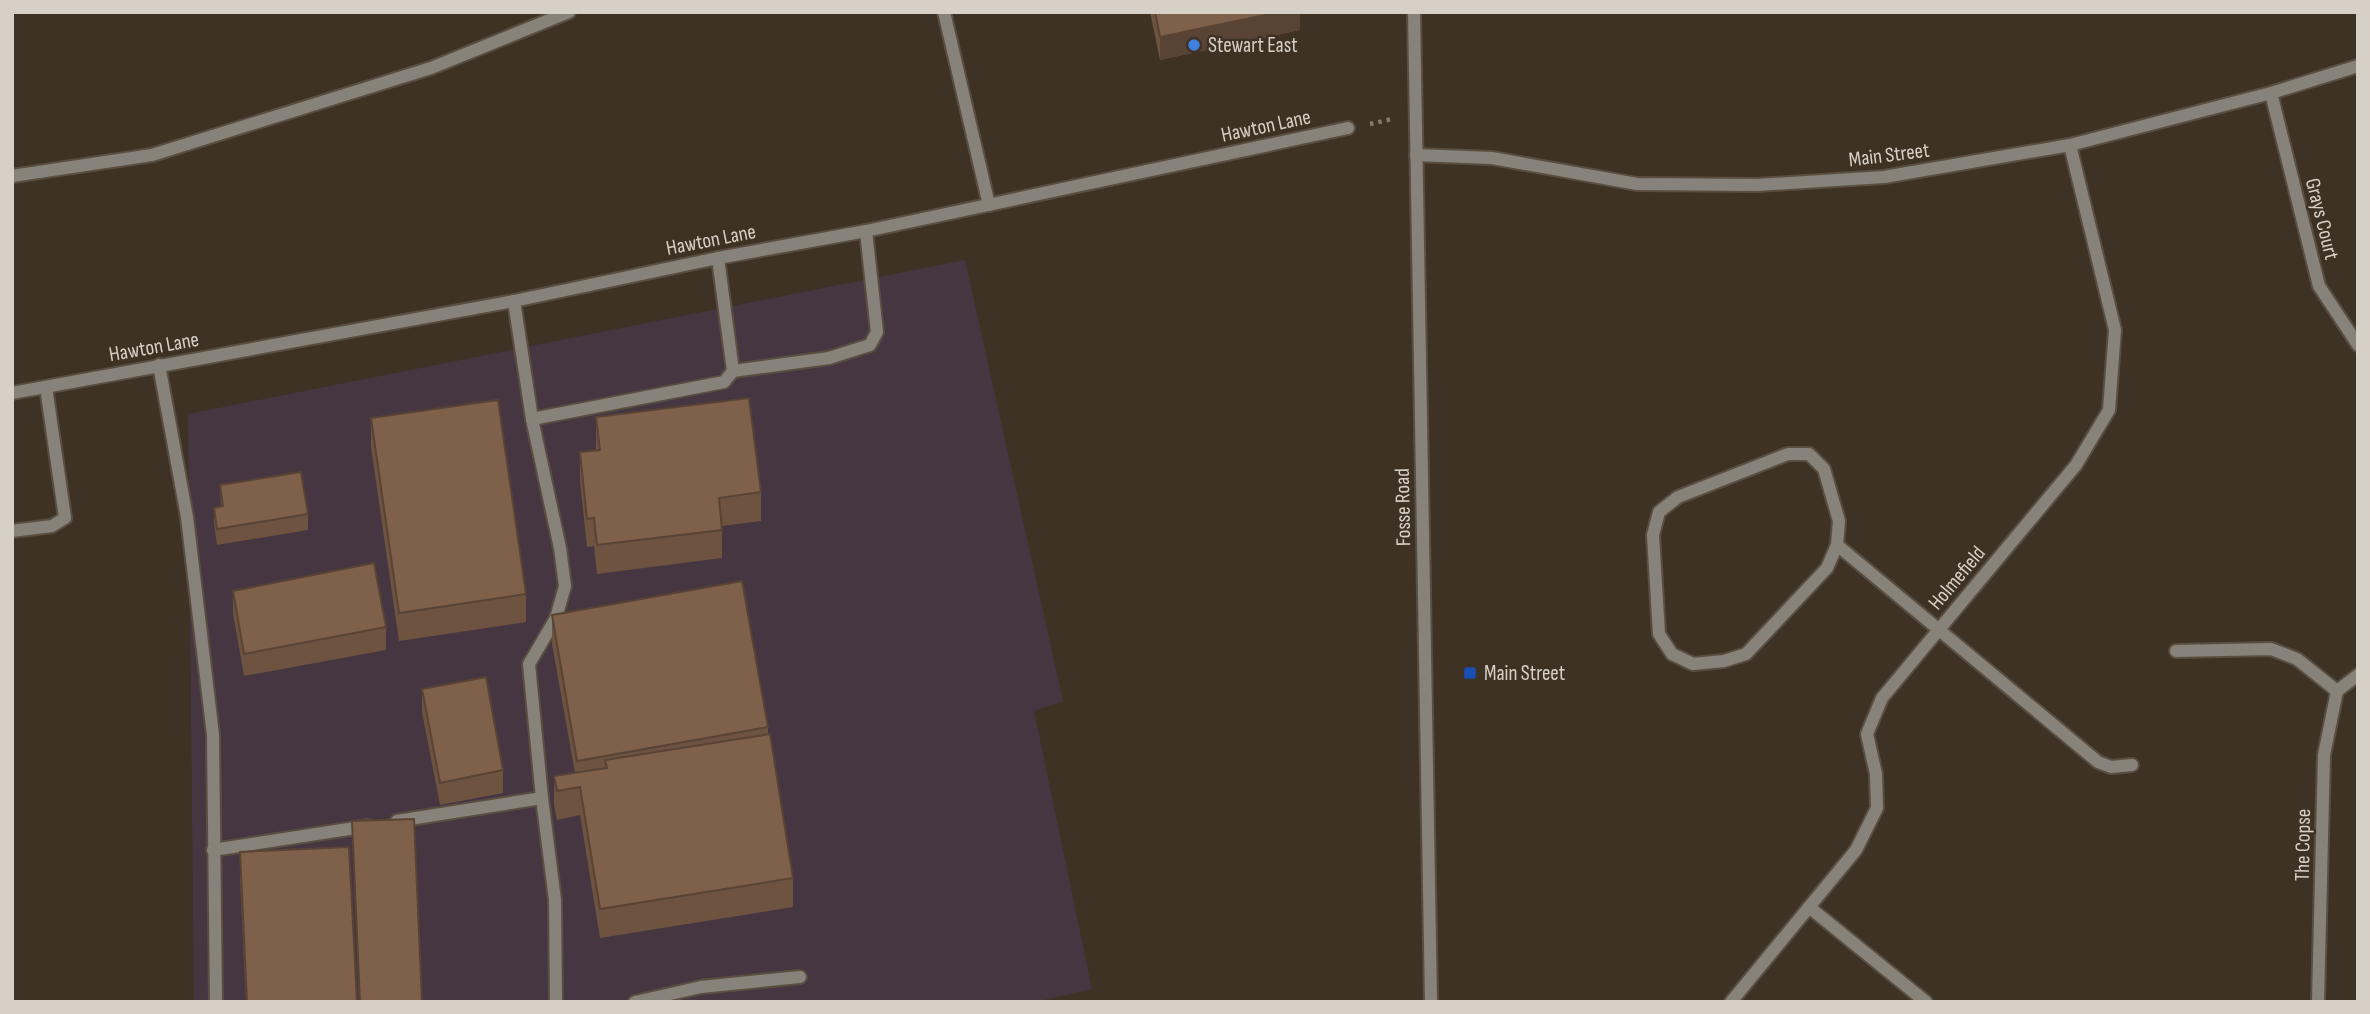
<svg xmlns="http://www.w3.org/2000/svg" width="2370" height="1014" font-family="'Sofia Sans Condensed',sans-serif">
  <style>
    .commercial { fill: #463642 }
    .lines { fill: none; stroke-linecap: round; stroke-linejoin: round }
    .minor-casing { stroke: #5a4e41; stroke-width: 16 }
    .path { stroke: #857b70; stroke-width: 4.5; stroke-dasharray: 3.5 5; stroke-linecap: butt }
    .minor { stroke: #87837b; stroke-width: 12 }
    .wall { fill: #6d5340 }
    .shaded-wall { fill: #594334 }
    .building { fill: #7f604b; stroke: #594334; stroke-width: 2 }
    .shop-dot { fill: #3f7fe0; stroke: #3e3224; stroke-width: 2.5 }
    .transit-dot { fill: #1a4fb4; stroke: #3e3224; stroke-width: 2.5 }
    .labels { text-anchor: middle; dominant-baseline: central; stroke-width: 5; stroke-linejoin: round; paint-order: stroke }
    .poi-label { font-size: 21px; fill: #d7d0c7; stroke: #3e3224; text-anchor: start }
    .street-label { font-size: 21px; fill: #d7d0c7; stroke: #3e3224 }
  </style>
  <rect width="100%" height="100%" fill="#3e3224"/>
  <polygon class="commercial" points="965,260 1063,701 1034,711 1092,989 1035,1002 194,1002 188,414"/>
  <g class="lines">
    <defs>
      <g id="minor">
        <polyline points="944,12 989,205"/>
        <polyline points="1414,12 1431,1002"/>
        <polyline points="2271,93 2319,286 2358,345"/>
        <polyline points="1416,155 1492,158 1637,184 1758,185 1884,177 2070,145 2271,93 2358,66"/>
        <polyline points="12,176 152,155 431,68 569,12"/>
        <polyline points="514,301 532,419 560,548 565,586 556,618 529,664 542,798 555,900 556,1002"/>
        <polyline points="159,365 187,517 213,735 216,1002"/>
        <polyline points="733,371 829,358 870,345 877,332 866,231"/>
        <polyline points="12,393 514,301 718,258 866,231 1348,128"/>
        <polyline points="532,419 724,382 733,371 718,258"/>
        <polyline points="12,531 52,526 65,518 46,387"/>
        <polyline points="1837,545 1827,568 1746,654 1724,661 1693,664 1672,654 1659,634 1653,535 1659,512 1678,497 1788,454 1809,454 1824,469 1839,521 1837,545 2098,762 2111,767 2132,765"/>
        <polyline points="2176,651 2271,649 2297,659 2337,691"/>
        <polyline points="2337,691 2358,675"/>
        <polyline points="397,821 542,798"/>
        <polyline points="213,850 368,826"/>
        <polyline points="1809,907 1926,1002"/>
        <polyline points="635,1002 701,987 800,977"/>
        <polyline points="1731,1002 1856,850 1877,808 1876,774 1867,734 1882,698 2076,465 2109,410 2115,330 2070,145"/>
        <polyline points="2318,1002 2324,755 2337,691"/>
      </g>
    </defs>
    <use href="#minor" class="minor-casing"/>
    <polyline class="path" points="1370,124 1392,119"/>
    <use href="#minor" class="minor"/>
  </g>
  <g class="wall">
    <polygon points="1150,12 1300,12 1300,30 1160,60"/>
    <polygon points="596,417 761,492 761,521 722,526 722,558 597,574 594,546 587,547 580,481 580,452 596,450"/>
    <polygon points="371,418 526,594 526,622 399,641 371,447"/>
    <polygon points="220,485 308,514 308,530 217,545 214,523 214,508 221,507"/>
    <polygon points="233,591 386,627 386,650 244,676 233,613"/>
    <polygon points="552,615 768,727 768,734 793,878 793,907 600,938 580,815 557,820 554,805 554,776 575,773 552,644"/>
    <polygon points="422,689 503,770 503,793 440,805 422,712"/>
    <polygon points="352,821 422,1002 359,1002"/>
    <polygon points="240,852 357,1002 246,1002 240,880"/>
  </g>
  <polygon class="shaded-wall" points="1279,12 1300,12 1300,30 1160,60 1160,37"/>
  <g class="building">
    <polygon points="1155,12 1279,12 1160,37"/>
    <polygon points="749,398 761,492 719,498 722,530 597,545 594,518 587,519 580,452 600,450 596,417"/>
    <polygon points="498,400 526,594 399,613 371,418"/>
    <polygon points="301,472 308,514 217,529 214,508 223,506 220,485"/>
    <polygon points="374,563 386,627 244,654 233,591"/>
    <polygon points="742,581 768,727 577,761 552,615"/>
    <polygon points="486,677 503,770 440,783 422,689"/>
    <polygon points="770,734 793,878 600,909 580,787 557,791 554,776 607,768 605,760"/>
    <polygon points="414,819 422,1002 360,1002 352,821"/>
    <polygon points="349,847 357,1002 247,1002 240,852"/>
  </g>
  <circle class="shop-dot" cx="1194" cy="45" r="7"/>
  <rect class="transit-dot" x="1463" y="666" width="14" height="14" rx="3.5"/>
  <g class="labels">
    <g class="poi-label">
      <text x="1208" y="45">Stewart East</text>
      <text x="1484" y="673">Main Street</text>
    </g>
    <g class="street-label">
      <text transform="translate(1266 126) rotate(-12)">Hawton Lane</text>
      <text transform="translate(1889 155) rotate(-7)">Main Street</text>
      <text transform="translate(2322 219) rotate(76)">Grays Court</text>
      <text transform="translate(711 240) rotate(-11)">Hawton Lane</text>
      <text transform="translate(154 347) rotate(-10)">Hawton Lane</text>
      <text transform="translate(1403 507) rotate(-91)">Fosse Road</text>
      <text transform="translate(1957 578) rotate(-50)">Holmefield</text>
      <text transform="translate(2303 845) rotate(-89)">The Copse</text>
    </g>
  </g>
  <rect width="2370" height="1014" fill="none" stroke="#d7d0c7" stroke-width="28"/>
</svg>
